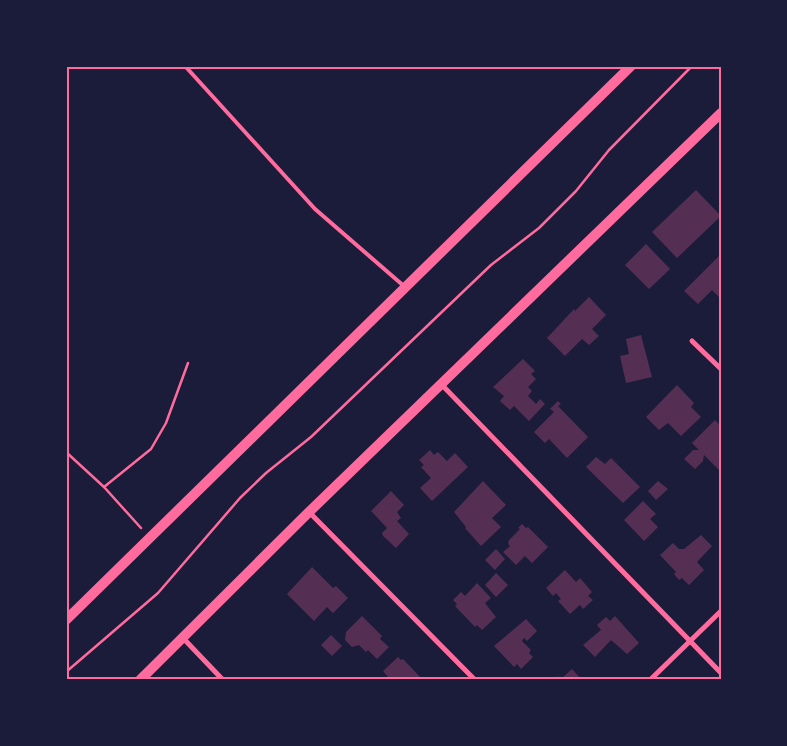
<svg xmlns="http://www.w3.org/2000/svg" width="787" height="746" font-family="'Nunito Sans',sans-serif">
  <style>
    .building { fill: #542f53 }
    .lines { fill: none; stroke-linecap: round; stroke-linejoin: round }
    .path { stroke: #ff6b9d; stroke-width: 2.5 }
    .service { stroke: #ff6b9d; stroke-width: 4 }
    .minor { stroke: #ff6b9d; stroke-width: 5 }
    .secondary { stroke: #ff6b9d; stroke-width: 10 }
    .neatline { fill: none; stroke: #ff6b9d; stroke-width: 2 }
  </style>
  <rect width="100%" height="100%" fill="#1b1b3a"/>
  <g class="building">
    <polygon points="696,190 721,216 677,258 652,232"/>
    <polygon points="646,244 670,269 649,289 625,265"/>
    <polygon points="720,255 721,299 712,290 698,304 684,291"/>
    <polygon points="589,297 606,315 592,329 599,336 589,345 582,339 565,356 547,338 574,309 575,311"/>
    <polygon points="641,335 652,377 626,383 620,356 629,354 626,339"/>
    <polygon points="523,359 535,371 531,374 536,379 528,387 532,391 528,396 536,404 540,399 545,404 529,421 514,406 510,410 500,401 504,396 493,387"/>
    <polygon points="677,385 694,403 691,407 701,417 681,436 668,423 659,430 646,417"/>
    <polygon points="558,401 561,404 558,406 588,437 567,458 549,439 545,443 534,432 554,412 550,409"/>
    <polygon points="715,420 721,426 721,472 704,455 703,461 695,469 684,459 693,450 699,450 692,443"/>
    <polygon points="430,450 434,455 438,452 447,461 455,453 468,467 432,501 420,488 431,478 421,467 424,465 419,460"/>
    <polygon points="596,457 605,464 611,458 640,487 623,503 586,467"/>
    <polygon points="483,481 506,505 492,518 501,527 481,546 465,528 466,527 454,512"/>
    <polygon points="658,481 668,489 656,500 648,491"/>
    <polygon points="391,491 404,505 397,512 401,518 397,521 409,534 396,548 383,536 382,533 387,528 371,511"/>
    <polygon points="643,501 656,514 650,519 658,527 644,541 624,520"/>
    <polygon points="522,524 526,528 528,527 548,547 532,563 525,556 516,565 503,552 510,546 508,544 509,540 520,529 518,528"/>
    <polygon points="701,535 712,546 697,562 704,570 689,585 682,578 679,580 674,574 676,572 660,555 673,543 679,549 684,549"/>
    <polygon points="496,549 505,559 495,570 485,560"/>
    <polygon points="312,567 333,588 336,586 348,598 333,613 327,607 314,621 287,594"/>
    <polygon points="565,570 576,582 580,578 592,592 588,596 593,600 583,609 580,605 570,614 558,601 561,599 556,593 553,596 546,588"/>
    <polygon points="496,573 508,585 496,597 485,585"/>
    <polygon points="477,583 491,598 485,603 496,617 482,630 477,625 475,627 455,606 457,604 453,600 461,592 465,596"/>
    <polygon points="362,616 382,636 380,639 389,647 377,659 368,650 366,652 359,645 352,647 345,640 346,632"/>
    <polygon points="615,616 639,643 627,654 611,640 595,657 583,645 601,630 597,625 606,617 610,621"/>
    <polygon points="526,619 537,631 527,641 524,638 522,641 531,650 529,653 533,657 521,669 517,664 514,667 494,646"/>
    <polygon points="331,635 342,646 332,656 321,645"/>
    <polygon points="398,657 401,660 403,659 421,678 420,680 385,680 388,677 383,671"/>
    <polygon points="572,669 582,680 555,680 558,676 561,679"/>
  </g>
  <g class="lines">
    <g class="path">
      <polyline points="66,452 104,487 151,449 166,423 188,363"/>
      <polyline points="104,487 141,528"/>
      <polyline points="66,672 158,593 240,498 266,473 311,437 491,265 539,228 576,191 609,150 692,66"/>
    </g>
    <polyline class="service" points="185,66 315,209 405,287"/>
    <g class="minor">
      <polyline points="692,341 721,369"/>
      <polyline points="441,384 721,673"/>
      <polyline points="309,512 475,680"/>
      <polyline points="182,637 223,680"/>
      <polyline points="650,680 721,611"/>
    </g>
    <g class="secondary">
      <polyline points="66,620 631,66"/>
      <polyline points="140,680 309,512 721,113"/>
    </g>
  </g>
  <rect width="787" height="746" fill="none" stroke="#1b1b3a" stroke-width="135"/>
  <rect x="68" y="68" width="652" height="610" class="neatline"/>
</svg>
